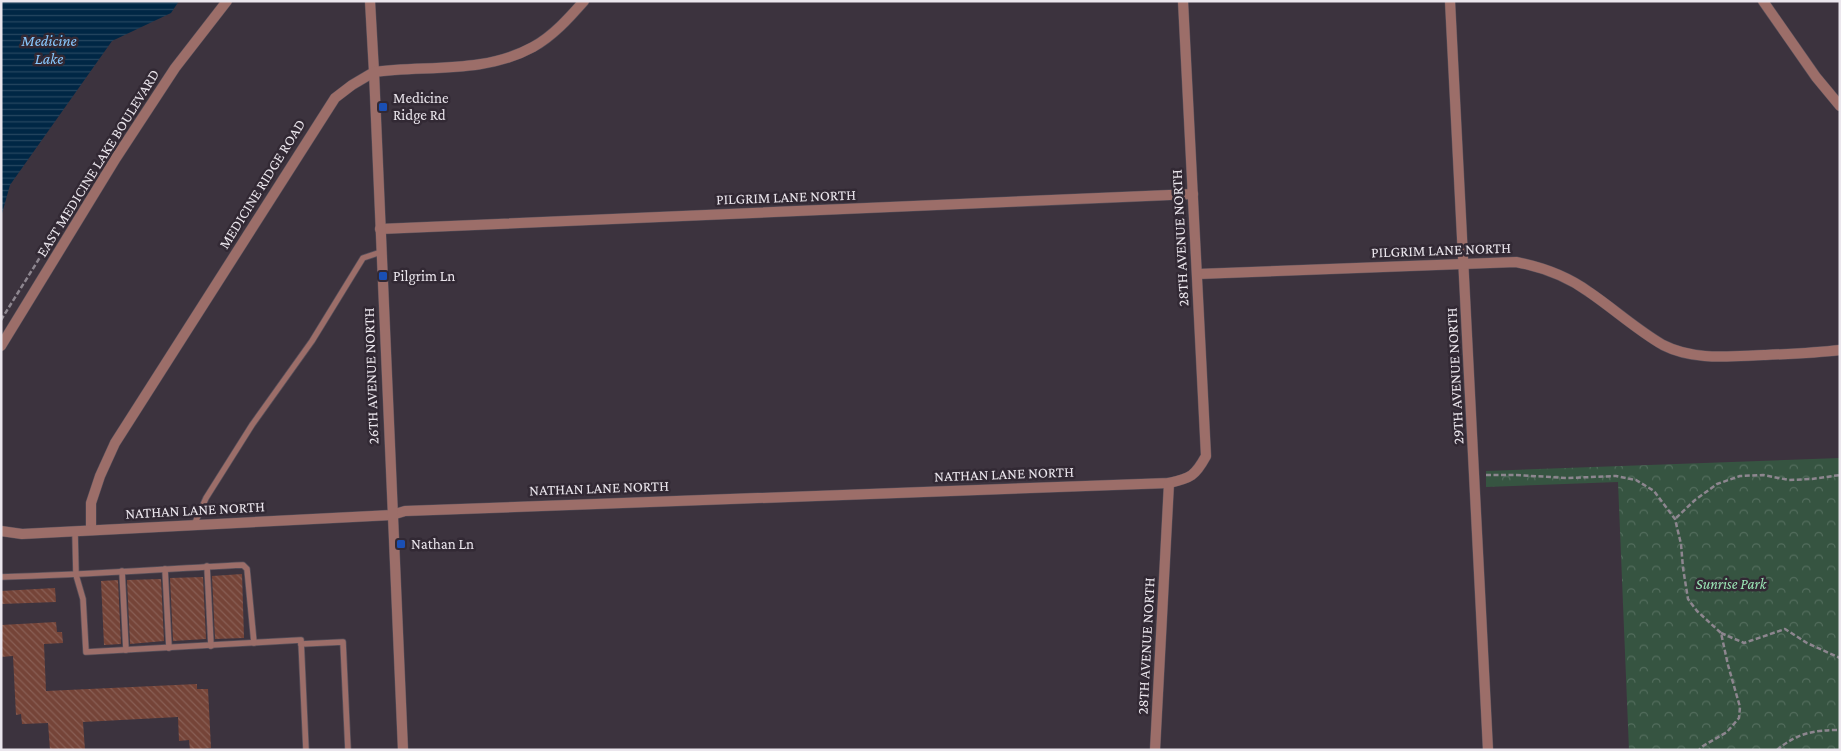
<svg xmlns="http://www.w3.org/2000/svg" width="1841" height="751" font-family="'Crimson Pro',serif">
  <style>
    .park { fill: url(#park-crowns) }
    .water { fill: url(#water-rules) }
    .building { fill: url(#building-back-hatch) }
    .lines { fill: none; stroke-linecap: round; stroke-linejoin: round }
    .service-casing { stroke: #58505a; stroke-width: 7 }
    .minor-casing { stroke: #58505a; stroke-width: 11 }
    .tertiary-casing { stroke: #58505a; stroke-width: 11 }
    .path { stroke: #8d868f; stroke-width: 2.5; stroke-dasharray: 5 2.5; stroke-linecap: butt }
    .service { stroke: #9c6e69; stroke-width: 5.5 }
    .minor { stroke: #9c6e69; stroke-width: 10 }
    .tertiary { stroke: #9c6e69; stroke-width: 10 }
    .transit-dot { fill: #1a4fb4; stroke: #322934; stroke-width: 2 }
    .labels { text-anchor: middle; dominant-baseline: central; stroke-width: 5; stroke-linejoin: round; paint-order: stroke }
    .poi-label { font-size: 15px; fill: #ebe6ed; stroke: #322934; text-anchor: start }
    .street-label { font-size: 15px; fill: #ebe6ed; stroke: #322934 }
    .park-label { font-size: 15px; font-style: italic; fill: #9ae5b5; stroke: #322934 }
    .water-label { font-size: 16px; font-style: italic; fill: #88c7fd; stroke: #322934 }
  </style>
  <defs>
    <pattern id="park-crowns" width="20" height="18" patternUnits="userSpaceOnUse" patternTransform="scale(1.25)"><rect width="20" height="18" fill="#365441"/><path d="M2 6a3 3 0 1 1 6 0M12 15a3 3 0 1 1 6 0" fill="none" stroke="#536d5d"/></pattern>
    <pattern id="water-rules" width="6" height="5" patternUnits="userSpaceOnUse" patternTransform="scale(1.25)"><rect width="6" height="5" fill="#002745"/><path d="M0 2.5h6" fill="none" stroke="#254660"/></pattern>
    <pattern id="building-back-hatch" width="6" height="6" patternUnits="userSpaceOnUse" patternTransform="scale(1.25)"><rect width="6" height="6" fill="#754438"/><path d="M-1 5l2 2M0 0l6 6M5-1l2 2" fill="none" stroke="#895f55"/></pattern>
  </defs>
  <rect width="100%" height="100%" fill="#3c333e"/>
  <polygon class="park" points="1840,458 1840,750 1629,750 1618,482 1486,487 1486,471"/>
  <polygon class="water" points="1,1 179,1 171,13 112,41 10,185 1,217"/>
  <g class="building">
    <polygon points="242,574 244,638 215,639 212,576"/>
    <polygon points="203,577 206,639 173,641 170,578"/>
    <polygon points="161,579 164,641 130,644 127,580"/>
    <polygon points="118,580 121,644 104,645 101,581"/>
    <polygon points="55,588 56,602 1,604 1,591"/>
    <polygon points="56,622 57,632 62,632 63,643 44,644 46,691 197,684 197,689 208,689 211,748 190,750 189,740 179,741 178,717 83,722 85,750 50,750 48,723 22,724 21,714 16,715 13,656 1,657 1,625"/>
  </g>
  <g class="lines">
    <defs>
      <g id="service">
        <polyline points="194,525 206,498 252,425 312,341 363,258 381,252"/>
        <polyline points="75,531 76,575 83,599 86,652 301,640 306,750"/>
        <polyline points="207,566 211,646"/>
        <polyline points="165,569 169,648"/>
        <polyline points="122,571 126,650"/>
        <path d="M1 577C82 575 162 569 243 565L247 569 254 643"/>
        <polyline points="301,644 343,642 348,750"/>
      </g>
      <g id="minor">
        <polyline points="1450,1 1488,750"/>
        <polyline points="1763,1 1816,77 1840,106"/>
        <polyline points="380,229 1193,194"/>
        <path d="M1198 274 1516 262C1542 267 1567 276 1589 292 1614 309 1637 330 1663 345 1694 361 1731 356 1764 355 1789 354 1815 353 1840 350"/>
        <polyline points="1,346 116,158 175,68 227,1"/>
        <polyline points="91,530 91,503 100,476 115,443 335,98 352,85 374,72 370,1"/>
        <path d="M1 531 22 534 392 515 405 511 1169 483C1191 478 1195 476 1206 456L1183 1"/>
        <polyline points="1155,750 1169,483"/>
      </g>
      <path id="tertiary" d="M403 750 374 72C426 65 484 74 533 47 553 36 569 18 584 1"/>
    </defs>
    <use href="#service" class="service-casing"/>
    <use href="#minor" class="minor-casing"/>
    <use href="#tertiary" class="tertiary-casing"/>
    <g class="path">
      <polyline points="1,320 57,230"/>
      <polyline points="1486,475 1516,475 1567,478 1616,476 1636,480 1654,491 1675,519 1681,544 1683,568 1688,599 1697,611 1721,633 1728,665 1740,707 1739,718 1727,732 1703,746 1699,750"/>
      <polyline points="1676,518 1695,500 1717,484 1740,476 1763,475 1789,480 1812,479 1840,475"/>
      <polyline points="1721,633 1744,643 1785,629 1807,643 1840,658"/>
      <path d="M1777 750C1797 733 1814 730 1840 730"/>
    </g>
    <use href="#service" class="service"/>
    <use href="#minor" class="minor"/>
    <use href="#tertiary" class="tertiary"/>
  </g>
  <g class="transit-dot">
    <rect x="378" y="102" width="10" height="10" rx="2.5"/>
    <rect x="378" y="271" width="10" height="10" rx="2.5"/>
    <rect x="396" y="539" width="10" height="10" rx="2.5"/>
  </g>
  <g class="labels">
    <g class="poi-label">
      <text x="393" y="98">Medicine<tspan x="393" dy="17">Ridge Rd</tspan></text>
      <text x="393" y="276">Pilgrim Ln</text>
      <text x="411" y="544">Nathan Ln</text>
    </g>
    <g class="street-label">
      <text transform="translate(98 163) rotate(-58)">EAST MEDICINE LAKE BOULEVARD</text>
      <text transform="translate(262 184) rotate(-58)">MEDICINE RIDGE ROAD</text>
      <text transform="translate(786 197) rotate(-2)">PILGRIM LANE NORTH</text>
      <text transform="translate(1180 238) rotate(-93)">28TH AVENUE NORTH</text>
      <text transform="translate(1441 250) rotate(-2)">PILGRIM LANE NORTH</text>
      <text transform="translate(371 376) rotate(-92)">26TH AVENUE NORTH</text>
      <text transform="translate(1455 376) rotate(-93)">29TH AVENUE NORTH</text>
      <text transform="translate(1004 474) rotate(-2)">NATHAN LANE NORTH</text>
      <text transform="translate(599 488) rotate(-2)">NATHAN LANE NORTH</text>
      <text transform="translate(195 510) rotate(-3)">NATHAN LANE NORTH</text>
      <text transform="translate(1146 646) rotate(-87)">28TH AVENUE NORTH</text>
    </g>
    <g class="park-label">
      <text x="1731" y="584">Sunrise Park</text>
    </g>
    <g class="water-label">
      <text x="49" y="40">Medicine<tspan x="49" dy="18">Lake</tspan></text>
    </g>
  </g>
  <rect width="1841" height="751" fill="none" stroke="#ebe6ed" stroke-width="5"/>
</svg>
